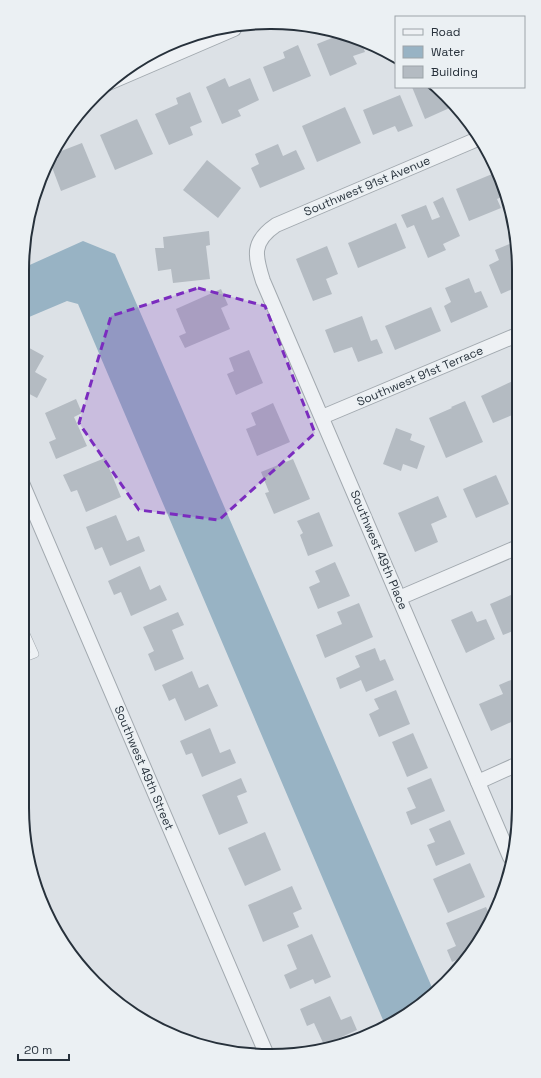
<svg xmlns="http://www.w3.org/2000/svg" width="541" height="1078" font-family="'Space Grotesk',sans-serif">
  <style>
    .water { fill: #98b3c4 }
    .building { fill: #b4bbc2 }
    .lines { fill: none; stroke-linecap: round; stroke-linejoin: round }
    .lane-casing { stroke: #a2a9af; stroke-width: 8 }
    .street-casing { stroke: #a2a9af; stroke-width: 16 }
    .lane { stroke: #eef1f4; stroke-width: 7 }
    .street { stroke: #eef1f4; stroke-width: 14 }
    .marked { fill: #7b2cbf; fill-opacity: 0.2; stroke: #7b2cbf; stroke-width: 3; stroke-dasharray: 8 5; stroke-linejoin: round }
    .labels { text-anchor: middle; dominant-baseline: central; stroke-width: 4; stroke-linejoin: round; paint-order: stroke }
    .street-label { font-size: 12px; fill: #27313b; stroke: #ebf0f3 }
    .rim { fill: none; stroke: #27313b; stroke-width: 2 }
  </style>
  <rect width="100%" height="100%" fill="#dce1e6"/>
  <polygon class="water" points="83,241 115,254 434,992 386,1027 78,304 67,301 22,320 23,268"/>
  <g class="building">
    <polygon points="337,36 361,42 365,52 353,56 357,64 330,76 317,44"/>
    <polygon points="298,45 311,76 273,92 263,67 285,58 283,52"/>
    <polygon points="225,78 229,87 250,78 259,100 238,110 241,116 222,124 206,87"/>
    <polygon points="412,87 437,87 454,106 425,119"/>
    <polygon points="190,92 202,122 190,127 193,135 169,145 155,114 178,104 176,98"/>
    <polygon points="400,95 413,126 398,132 395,126 373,135 363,110"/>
    <polygon points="345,107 361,143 317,162 302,126"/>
    <polygon points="137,119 153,154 115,170 100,135"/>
    <polygon points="82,143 96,177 61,191 50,162 58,159 56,153"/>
    <polygon points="278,144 283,156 296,150 305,169 260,188 251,168 259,164 255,154"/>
    <polygon points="207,160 241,188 218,218 183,190"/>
    <polygon points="497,172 507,195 497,199 501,208 469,221 456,189"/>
    <polygon points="41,186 43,191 39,193"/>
    <polygon points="443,197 460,236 443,244 446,250 428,258 414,225 407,228 401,215 426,205 432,220 440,217 433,202"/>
    <polygon points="396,223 406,248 358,268 348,243"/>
    <polygon points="209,231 210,245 206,246 210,279 173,283 171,269 158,271 155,248 164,248 163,237"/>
    <polygon points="517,241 517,287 501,294 489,265 499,260 495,250"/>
    <polygon points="327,246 338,274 326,279 332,294 313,301 296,259"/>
    <polygon points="469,278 475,293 481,291 488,307 451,323 444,306 451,302 445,288"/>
    <polygon points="221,289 228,305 221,308 230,329 185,348 179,336 186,333 176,309"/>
    <polygon points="431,307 441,331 395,350 385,326"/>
    <polygon points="362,316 371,341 377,339 383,353 358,362 352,347 334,353 325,330"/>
    <polygon points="22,344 44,356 35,372 47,379 37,398 22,390"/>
    <polygon points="249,350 263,383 236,395 227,374 234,371 229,358"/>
    <polygon points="517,379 517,406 516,406 517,413 493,423 481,396"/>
    <polygon points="76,399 82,413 74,417 87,446 56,459 49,442 56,439 45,413"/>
    <polygon points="465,401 483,442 446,458 429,418 452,408 451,407"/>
    <polygon points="273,403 290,442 257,456 246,429 256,425 251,413"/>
    <polygon points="396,428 412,434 410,440 425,446 417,469 403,464 401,471 383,464"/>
    <polygon points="105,458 121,497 86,512 77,490 71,492 63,475"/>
    <polygon points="293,459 310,499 274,514 265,493 269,492 261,472"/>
    <polygon points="496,475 509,504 476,518 463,489"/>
    <polygon points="438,496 447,517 431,524 438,542 415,552 398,513"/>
    <polygon points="319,512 333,546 308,556 300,535 303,533 297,521"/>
    <polygon points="116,515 127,541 139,536 145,551 110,566 102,547 95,550 86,527"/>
    <polygon points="335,562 350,596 318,609 309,587 320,582 315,571"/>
    <polygon points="140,566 150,590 160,585 167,600 131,616 121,592 114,595 108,581"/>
    <polygon points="518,592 518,629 503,635 490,604"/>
    <polygon points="359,603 373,637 325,658 316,635 342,624 337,612"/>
    <polygon points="472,611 477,622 486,619 495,639 466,653 451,620"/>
    <polygon points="178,612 184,625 172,630 184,659 155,671 148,654 154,651 143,627"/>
    <polygon points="375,648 380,661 385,659 394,680 366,692 361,680 340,689 336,678 360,667 355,656"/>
    <polygon points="192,671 199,688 208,684 218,706 185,721 175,698 169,701 162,685"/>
    <polygon points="518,677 518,719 491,731 479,704 503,694 499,685"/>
    <polygon points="396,690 410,724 379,737 369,714 379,709 374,699"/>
    <polygon points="210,728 220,753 230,749 236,763 202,777 192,753 186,755 180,741"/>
    <polygon points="413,733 428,768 407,777 392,742"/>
    <polygon points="241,778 247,792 237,796 248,823 219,835 202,795"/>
    <polygon points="431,778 445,811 411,825 406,812 416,808 407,788"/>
    <polygon points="450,820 465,854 436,866 427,845 435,842 429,829"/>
    <polygon points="265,832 281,870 245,886 228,848"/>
    <polygon points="470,863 485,897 448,913 433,879"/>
    <polygon points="292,886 302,909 293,913 299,927 263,942 248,905"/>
    <polygon points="486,907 492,920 466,956 452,962 447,950 456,946 446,923"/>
    <polygon points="312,934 331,977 315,984 313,979 290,989 284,975 297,969 287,945"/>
    <polygon points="330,996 341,1020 351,1016 357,1030 324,1045 314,1023 307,1026 300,1009"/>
  </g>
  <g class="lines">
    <defs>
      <polyline id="lane" points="22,659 35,654 22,625"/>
      <g id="street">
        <polyline points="106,84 234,29"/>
        <path d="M480 138 276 225C251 242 255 256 263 281L510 857"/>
        <polyline points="322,417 517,335"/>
        <polyline points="22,483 266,1053"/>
        <polyline points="399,598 518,547"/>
        <polyline points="478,782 518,764"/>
      </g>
    </defs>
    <use href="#lane" class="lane-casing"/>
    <use href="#street" class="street-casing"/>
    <use href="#lane" class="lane"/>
    <use href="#street" class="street"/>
  </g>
  <path class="marked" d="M198 288 265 306 315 433 219 520 139 510 79 423 111 316Z"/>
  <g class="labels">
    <g class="street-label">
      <text transform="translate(367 186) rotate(-23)">Southwest 91st Avenue</text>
      <text transform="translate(420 376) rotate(-23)">Southwest 91st Terrace</text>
      <text transform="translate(379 550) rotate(67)">Southwest 49th Place</text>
      <text transform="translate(144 768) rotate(67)">Southwest 49th Street</text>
    </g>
  </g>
  <path d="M0 0H541V1078H0ZM270 29H271A241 241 0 0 1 512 270V808A241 241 0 0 1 271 1049H270A241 241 0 0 1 29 808V270A241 241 0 0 1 270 29Z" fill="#ebf0f3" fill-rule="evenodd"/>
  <path class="rim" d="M270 29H271A241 241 0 0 1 512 270V808A241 241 0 0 1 271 1049H270A241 241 0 0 1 29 808V270A241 241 0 0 1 270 29Z"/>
  <rect x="395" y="16" width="130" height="72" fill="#ebf0f3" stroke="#9da4a9"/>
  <rect x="403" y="29" width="20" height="6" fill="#eef1f4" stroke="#9da4a9"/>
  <text x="431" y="36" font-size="12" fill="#27313b">Road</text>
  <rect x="403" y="46" width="20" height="12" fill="#98b3c4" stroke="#9da4a9"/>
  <text x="431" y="56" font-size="12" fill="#27313b">Water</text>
  <rect x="403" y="66" width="20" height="12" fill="#b4bbc2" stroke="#9da4a9"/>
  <text x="431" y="76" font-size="12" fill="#27313b">Building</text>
  <path d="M18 1054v6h51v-6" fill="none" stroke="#27313b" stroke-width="2"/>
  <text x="24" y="1054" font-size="12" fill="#27313b" stroke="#ebf0f3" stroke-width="3" paint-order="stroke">20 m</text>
</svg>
